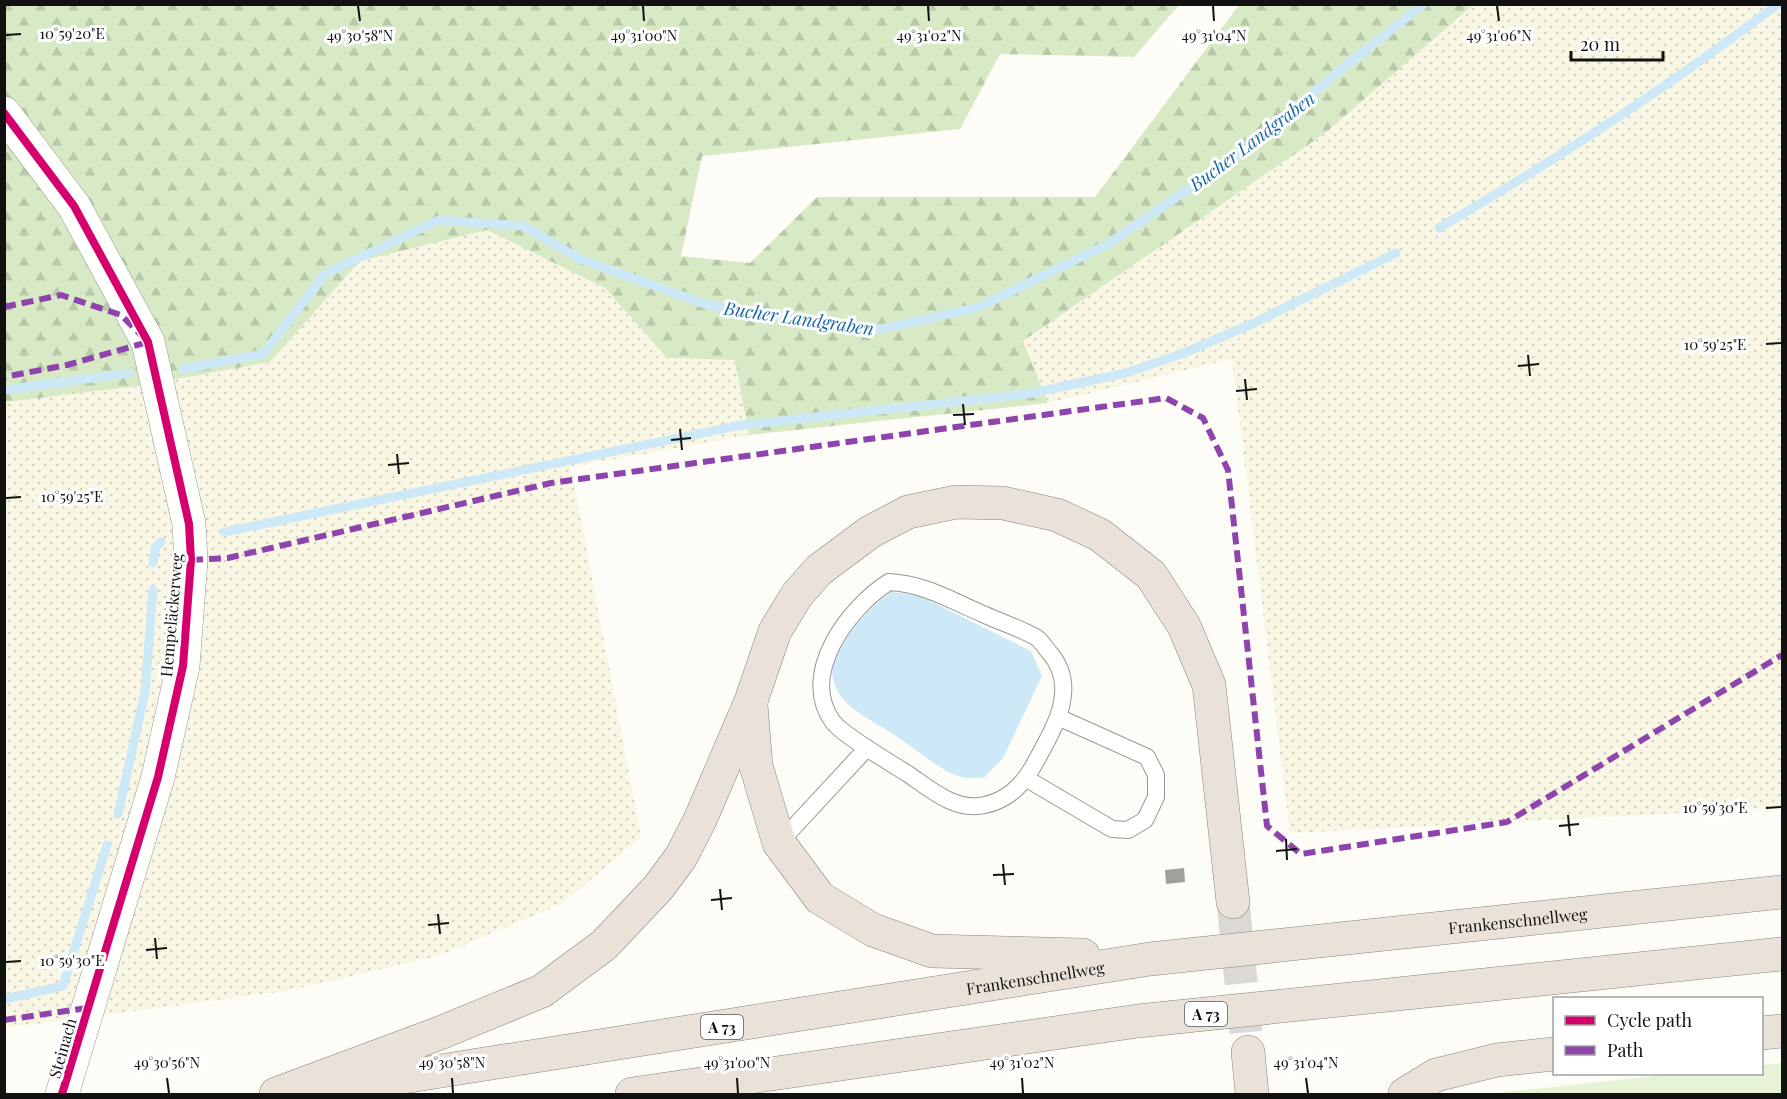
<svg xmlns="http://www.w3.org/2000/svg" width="1787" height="1099" font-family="'Playfair Display',serif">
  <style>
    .farmland { fill: url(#farmland-dots) }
    .grass { fill: #e7f3d7 }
    .forest { fill: url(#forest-firs) }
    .water { fill: #cde8f7 }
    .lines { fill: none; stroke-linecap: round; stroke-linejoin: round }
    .stream { stroke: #cde8f7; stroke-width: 9 }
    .building { fill: #a19f9c }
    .highway-tunnel { stroke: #dad9d4; stroke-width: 33; stroke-dasharray: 33 16; stroke-linecap: butt }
    .lane-casing { stroke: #979795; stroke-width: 18 }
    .street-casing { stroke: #979795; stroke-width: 34 }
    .highway-casing { stroke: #858482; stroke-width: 34 }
    .lane { stroke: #fffffe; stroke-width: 16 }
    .street { stroke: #fffffe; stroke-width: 33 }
    .highway { stroke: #eae1d8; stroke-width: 33 }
    .quiet { stroke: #8e44ad; stroke-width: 6; stroke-dasharray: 12 6; stroke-linecap: butt }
    .cycleway-casing { stroke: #fff; stroke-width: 11 }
    .cycleway { stroke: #d6006c; stroke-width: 8 }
    .ticks { fill: none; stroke: #111; stroke-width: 2 }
    .labels { text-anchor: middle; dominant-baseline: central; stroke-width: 6; stroke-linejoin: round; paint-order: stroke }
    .shield { fill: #fff; stroke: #585858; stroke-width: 1.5 }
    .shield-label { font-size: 15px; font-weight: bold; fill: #111 }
    .street-label { font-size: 16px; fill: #111; stroke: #fff }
    .water-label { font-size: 18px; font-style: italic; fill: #1768a6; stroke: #fff }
    .ticks-label { font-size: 15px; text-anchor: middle; fill: #111; stroke: #fff; stroke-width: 6; stroke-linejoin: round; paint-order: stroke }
  </style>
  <defs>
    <pattern id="farmland-dots" width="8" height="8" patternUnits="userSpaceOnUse" patternTransform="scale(1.5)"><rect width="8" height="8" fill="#f9f7e4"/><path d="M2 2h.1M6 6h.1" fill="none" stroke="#d4d3c3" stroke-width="1.8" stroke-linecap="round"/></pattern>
    <pattern id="forest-firs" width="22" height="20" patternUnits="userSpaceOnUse" patternTransform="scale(1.5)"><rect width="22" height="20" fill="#d8eac5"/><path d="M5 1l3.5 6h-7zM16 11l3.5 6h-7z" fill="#b8c8a8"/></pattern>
  </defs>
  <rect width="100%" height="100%" fill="#fdfcf7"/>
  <g class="farmland">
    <polygon points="1473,5 1782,5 1782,808 1290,833 1232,359 1048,403 1023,341 1324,134"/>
    <polygon points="487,230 605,288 667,358 735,360 749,435 571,467 641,837 563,903 438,956 286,991 5,1028 4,402 140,386 270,362 360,261"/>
  </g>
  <polygon class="grass" points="1782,1063 1782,1094 1486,1094 1675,1074 1762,1074 1762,1065"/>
  <polygon class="forest" points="4,5 1179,5 1134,57 1000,54 960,129 702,156 681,256 750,263 817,197 1095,197 1239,5 1473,5 1324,134 1023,341 1048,403 749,435 735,360 667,358 605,288 487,230 360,261 270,362 140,386 5,402"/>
  <path class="water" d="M891 592 920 596 1031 651 1042 676 1003 758 984 778C977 777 968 779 961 777 939 770 918 751 899 738 884 727 854 713 843 699 810 657 861 616 891 592Z"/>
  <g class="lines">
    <g class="stream">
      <path d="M1439 228C1556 160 1669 86 1778 4"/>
      <polyline points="183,369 263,354 325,274 439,220 524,226 580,259 708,305 882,329 979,307 1108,244 1250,147 1344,67 1424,4"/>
      <polyline points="4,390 129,373"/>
      <polyline points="224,532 741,425 1027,394 1126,373 1184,353 1254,323 1396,253"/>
      <polyline points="153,563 155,548 161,542"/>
      <polyline points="118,814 145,692 153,590"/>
      <polyline points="4,999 63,986 107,845"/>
    </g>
  </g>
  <polygon class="building" points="1184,868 1185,882 1166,884 1165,870"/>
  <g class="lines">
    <polyline class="highway-tunnel" points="1233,902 1248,1052"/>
    <defs>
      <g id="lane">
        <path d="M889 582C925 584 950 600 983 614 1000 622 1020 628 1037 638 1041 641 1045 647 1049 652 1080 687 1054 728 1035 763 1024 784 1008 800 985 805 955 812 930 789 908 774 891 763 844 736 833 722 798 674 849 607 889 582Z"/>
        <polyline points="1027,779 1112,829 1128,830 1145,820 1156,797 1156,775 1147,757 1060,718"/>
        <polyline points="779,843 867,748"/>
      </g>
      <polyline id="street" points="4,113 74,206 148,342 189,524 191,560 183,666 158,777 62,1094"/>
      <g id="highway">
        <polyline points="751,705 756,766 779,843 820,898 873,930 932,951 1083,955"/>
        <polyline points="1762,1033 1782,1031"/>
        <polyline points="1248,1052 1252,1094"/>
        <path id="s1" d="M333 1088 1150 959 1782 892"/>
        <polyline points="276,1094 440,1033 542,991 604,945 658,888 681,857 700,820 751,701 775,631 797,595 819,570 870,532 908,512 956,502 1003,503 1057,515 1100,535 1151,575 1184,626 1209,685 1233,902"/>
        <polyline points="632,1094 1138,1021 1782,954"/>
        <polyline points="1405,1094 1436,1075 1497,1060 1554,1054"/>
      </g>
    </defs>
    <use href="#lane" class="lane-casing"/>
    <use href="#street" class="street-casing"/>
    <use href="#highway" class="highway-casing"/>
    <use href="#lane" class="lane"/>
    <use href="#street" class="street"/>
    <use href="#highway" class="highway"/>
    <g class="quiet">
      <polyline points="4,307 61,295 121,315 148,342 67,365 4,377"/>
      <polyline points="191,560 228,558 551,483 1166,398 1203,418 1228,470 1267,826 1301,854 1507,822 1782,655"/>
      <polyline points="4,1020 87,1008"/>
    </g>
    <defs>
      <polyline id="cycleway" points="4,113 74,206 148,342 189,524 191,560 183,666 158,777 62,1094"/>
    </defs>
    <use href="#cycleway" class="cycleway-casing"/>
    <use href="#cycleway" class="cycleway"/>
  </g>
  <path class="ticks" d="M358 6 360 21M643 6 644 21M928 6 929 21M1213 6 1214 21M1497 6 1499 21M6 35 21 34M1766 344 1781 343M1528 355 1530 376M1518 366 1539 364M1245 379 1247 400M1236 391 1257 389M963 404 965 425M953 415 974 414M680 429 682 450M671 440 691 438M397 454 399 474M388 465 409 463M6 498 21 497M1766 808 1781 807M1568 815 1570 836M1559 826 1579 824M1286 839 1287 860M1276 851 1297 849M1003 864 1005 885M993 875 1014 874M720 889 722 910M711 900 732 898M438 914 440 934M428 925 449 923M155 938 157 959M146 950 167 948M6 962 21 961M167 1078 169 1093M452 1078 453 1093M737 1078 738 1093M1022 1078 1023 1093M1306 1078 1308 1093"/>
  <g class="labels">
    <g class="shield">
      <rect x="1185" y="1002" width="42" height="24" rx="4.5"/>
      <rect x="701" y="1015" width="42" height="24" rx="4.5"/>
    </g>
    <g class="shield-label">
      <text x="1206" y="1014">A 73</text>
      <text x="722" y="1027">A 73</text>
    </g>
    <g class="street-label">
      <text transform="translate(171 615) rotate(-85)">Hempeläckerweg</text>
      <text stroke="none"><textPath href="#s1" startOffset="1197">Frankenschnellweg</textPath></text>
      <text stroke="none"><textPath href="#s1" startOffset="711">Frankenschnellweg</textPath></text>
      <text transform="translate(62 1048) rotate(-74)">Steinach</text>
    </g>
    <g class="water-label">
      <text transform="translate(1252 141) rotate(-37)">Bucher Landgraben</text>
      <text transform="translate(799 318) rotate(8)">Bucher Landgraben</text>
    </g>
  </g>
  <g class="ticks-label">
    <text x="72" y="39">10°59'20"E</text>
    <text x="360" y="41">49°30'58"N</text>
    <text x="644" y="41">49°31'00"N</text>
    <text x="929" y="41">49°31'02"N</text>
    <text x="1214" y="41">49°31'04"N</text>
    <text x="1499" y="41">49°31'06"N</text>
    <text x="1715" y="350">10°59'25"E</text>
    <text x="72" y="502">10°59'25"E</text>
    <text x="1715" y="813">10°59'30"E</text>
    <text x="72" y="966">10°59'30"E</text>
    <text x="167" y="1068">49°30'56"N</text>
    <text x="452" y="1068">49°30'58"N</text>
    <text x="737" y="1068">49°31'00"N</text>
    <text x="1022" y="1068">49°31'02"N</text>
    <text x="1306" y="1068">49°31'04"N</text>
  </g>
  <rect width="1787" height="1099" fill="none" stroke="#111111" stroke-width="12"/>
  <rect x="1553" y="997" width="210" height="78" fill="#ffffff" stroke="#a0a0a0" stroke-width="1.5"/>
  <rect x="1565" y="1016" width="30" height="9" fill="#d6006c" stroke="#a0a0a0" stroke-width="1.5"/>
  <text x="1607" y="1027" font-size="18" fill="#111111">Cycle path</text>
  <rect x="1565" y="1046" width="30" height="9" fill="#8e44ad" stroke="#a0a0a0" stroke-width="1.5"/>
  <text x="1607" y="1057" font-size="18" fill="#111111">Path</text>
  <path d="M1571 51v9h92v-9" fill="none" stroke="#111111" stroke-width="3"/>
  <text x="1580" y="51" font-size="18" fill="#111111" stroke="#ffffff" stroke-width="4.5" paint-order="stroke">20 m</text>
</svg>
